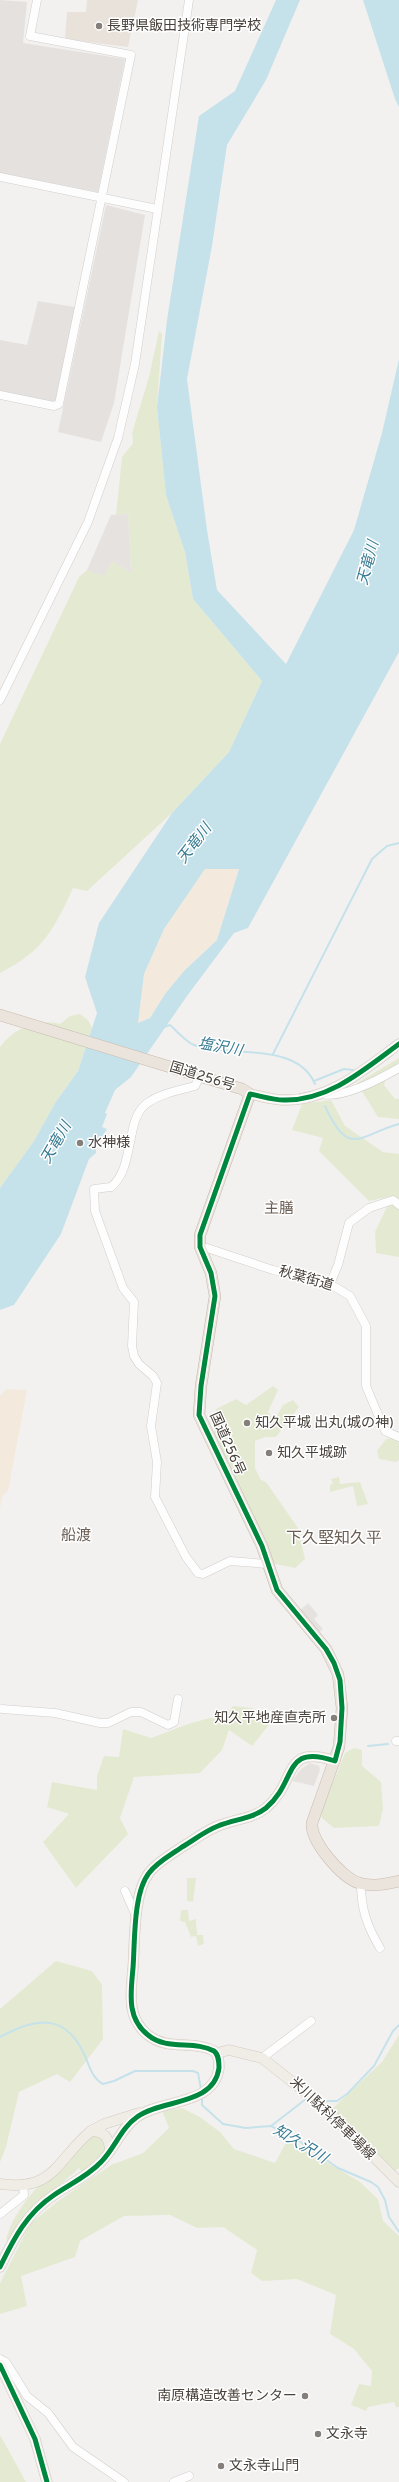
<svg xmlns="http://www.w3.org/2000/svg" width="399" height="2482" font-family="Overpass,'Noto Sans JP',sans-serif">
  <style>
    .industrial { fill: #e5e1df }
    .education { fill: #e8e2db }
    .green { fill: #e4ead2 }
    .sand { fill: #f3eadd }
    .parking { fill: #e5e2e0 }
    .water { fill: #c5e2eb; fill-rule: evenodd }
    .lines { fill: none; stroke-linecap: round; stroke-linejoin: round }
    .stream { stroke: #c5e2eb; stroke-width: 2 }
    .minor-casing { stroke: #d1cecc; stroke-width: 9 }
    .major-casing { stroke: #d3c9bf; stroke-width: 11 }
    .highway-casing { stroke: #c8baae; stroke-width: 12 }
    .minor { stroke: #fdfdfd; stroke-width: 8 }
    .major { stroke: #f0ede7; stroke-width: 10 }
    .highway { stroke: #eae4dd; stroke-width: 11 }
    .cycleway-casing { stroke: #fff; stroke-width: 8 }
    .cycleway { stroke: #00873e; stroke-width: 5 }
    .poi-dot { fill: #847f7a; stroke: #fff; stroke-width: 1.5 }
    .labels { text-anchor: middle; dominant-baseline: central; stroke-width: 3; stroke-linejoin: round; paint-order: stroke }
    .poi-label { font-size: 14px; fill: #49413b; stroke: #fff; text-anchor: start }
    .street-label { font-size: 14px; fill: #49413b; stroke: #fff }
    .water-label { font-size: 15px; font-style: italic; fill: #387b92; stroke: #fff }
    .neighbourhood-label { font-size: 15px; fill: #6a5d53; stroke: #fff }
    .quarter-label { font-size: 16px; fill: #6a5d53; stroke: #fff }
  </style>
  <rect width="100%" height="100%" fill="#f3f1ef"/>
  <g class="industrial">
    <polygon points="0,0 27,2 23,43 125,59 98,192 0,173"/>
    <polygon points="106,205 145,215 114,403 101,442 58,432"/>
    <polygon points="38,301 75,307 55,403 0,392 0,340 27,345"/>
  </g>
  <polygon class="education" points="87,0 138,0 128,47 65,39 67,12 86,12"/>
  <g class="green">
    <path d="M159 331 162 334 157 407 166 494 185 552 193 599 262 681 229 752 172 813 87 891 73 888C54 930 42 952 0 973V744L79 577 87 570 104 575 112 561 131 573 128 514 116 515 122 457 133 443 132 433 149 377Z"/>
    <path d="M80 1014 88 1020 92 1028 78 1071 55 1103 34 1141 0 1188V1047C14 1028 37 1018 60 1024L70 1016Z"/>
    <polygon points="399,1058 399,1063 388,1070 384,1085 395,1099 399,1099 399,1119 378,1117 357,1083"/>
    <polygon points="331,1100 345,1126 383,1152 399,1154 399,1257 376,1253 375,1232 392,1196 369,1201 319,1151 323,1138 292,1130 302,1104"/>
    <polygon points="273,1386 278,1390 268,1412 274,1421 283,1405 293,1400 299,1407 276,1437 265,1437 255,1441 255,1468 261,1480 266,1482 298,1528 305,1559 295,1568 270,1563 214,1434 216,1409 236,1399 246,1405"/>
    <polygon points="394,1438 399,1440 399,1460 396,1462 379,1459 377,1451 386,1439"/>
    <polygon points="339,1477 340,1484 360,1482 368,1504 357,1506 353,1486 330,1492 330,1485 333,1484 331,1479"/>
    <polygon points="233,1706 252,1708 269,1725 252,1746 229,1730 222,1750 200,1773 134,1777 120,1818 128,1834 76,1888 43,1842 69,1814 47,1807 52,1782 97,1790 97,1776 104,1756 119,1757 123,1729 151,1738 191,1723 210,1718 225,1717"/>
    <polygon points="354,1748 362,1750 362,1766 381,1782 383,1809 379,1826 334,1828 322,1818 321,1812 345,1753"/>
    <polygon points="187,1878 196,1878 193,1902 187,1901"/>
    <polygon points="181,1910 188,1910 189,1921 196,1919 197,1935 203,1935 204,1944 198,1946 196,1936 191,1937 185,1922 180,1921"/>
    <polygon points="56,1961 92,1971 102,1985 103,2039 70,2082 57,2074 19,2092 6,2147 0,2162 0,2009"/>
    <polygon points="399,2035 399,2168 395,2171 332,2109 382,2062"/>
    <polygon points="182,2108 200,2117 220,2132 234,2149 275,2163 288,2139 360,2182 378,2199 383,2221 399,2236 399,2407 396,2407 394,2402 368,2407 366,2411 351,2405 359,2384 371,2386 372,2371 354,2349 330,2334 336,2295 297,2279 262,2281 251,2273 257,2250 223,2227 197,2228 170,2215 124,2216 80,2241 75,2257 21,2276 27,2306 0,2314 0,2283 30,2224 58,2201 111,2165 143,2153 169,2128 162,2111"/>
    <path d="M93 2135 102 2137 106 2150 82 2172 79 2168C52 2194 27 2205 8 2240L6 2239C18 2198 57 2168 86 2139Z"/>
    <polygon points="0,2435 26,2482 0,2482"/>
  </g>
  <g class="sand">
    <polygon points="205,869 239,869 217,940 184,971 165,994 150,1018 138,1023 144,974 164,929"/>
    <polygon points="6,1389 27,1390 8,1491 2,1496 0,1509 0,1396"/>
  </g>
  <g class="parking">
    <polygon points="128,514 131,573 112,561 104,576 87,570 111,515"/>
    <polygon points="308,1603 318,1615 314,1619 323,1629 315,1636 296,1614"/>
    <polygon points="310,1763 319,1766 320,1770 314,1786 292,1781 301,1769"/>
  </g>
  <g class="water">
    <path d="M276 0H300L266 80 227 145 212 246 187 379 207 530 217 590 286 664 354 530 382 433 399 359V652L248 928 234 933 187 996 131 1077 115 1090 105 1113 107 1114 102 1127 107 1129 96 1147V1153L89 1159 61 1234 14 1305 0 1310V1188L34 1141 55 1103 78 1071 97 1013 85 977 99 923 172 813 229 752 262 681 193 599 185 552 166 495 157 407 167 320 199 116 235 91ZM205 869H239L217 940 184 971 165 994 150 1018 138 1023 144 974 164 929Z"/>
    <polygon points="363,0 399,0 399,107 395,99"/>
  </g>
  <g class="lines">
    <g class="stream">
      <path d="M164 1027 170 1025C177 1031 186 1042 194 1045 231 1058 297 1041 315 1084"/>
      <polyline points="273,1054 372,859 387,846 399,843"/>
      <polyline points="314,1081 344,1069 353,1070"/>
      <path d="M325 1106C349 1159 359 1135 399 1124"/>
      <polyline points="368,1746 388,1744"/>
      <path d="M0 2037C37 2017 66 2013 85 2056 90 2067 92 2078 103 2084L114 2081 135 2071H193L198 2073 201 2089"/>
      <polyline points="202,2098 202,2105 223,2124 246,2128 271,2126 299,2141 338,2168 371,2182 378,2187 385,2200 389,2217 399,2232"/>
      <polyline points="323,2101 337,2101 347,2094 374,2066 393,2031 399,2025"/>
      <polyline points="271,2126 306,2099"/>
    </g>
    <defs>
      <g id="minor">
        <polyline points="0,177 157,209"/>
        <polyline points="0,395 54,406 59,404 131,55 30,36 37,0"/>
        <polyline points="0,700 88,522 118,438 135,364 189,0"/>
        <path d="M200 1076 195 1086C180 1090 159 1094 146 1104 125 1120 135 1168 111 1187L94 1189 95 1211 123 1288 134 1302 132 1346 134 1356 139 1364 153 1376 157 1383 151 1426 157 1462 155 1497 186 1557 198 1573 203 1574 230 1561 267 1564"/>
        <path d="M322 1094C343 1099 380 1079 399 1068"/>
        <polyline points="201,1249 207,1248 273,1270 330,1284 350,1296 366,1326 366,1386 385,1431 399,1437"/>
        <polyline points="330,1284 338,1265 349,1223 369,1208 393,1200 399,1205"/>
        <polyline points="2,1709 55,1713 100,1723 108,1723 131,1712 141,1712 168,1725 174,1722 178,1699"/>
        <polyline points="396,1741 399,1741"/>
        <path d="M361 1884C361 1909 367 1926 380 1948"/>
        <polyline points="125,1891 136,1916"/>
        <polyline points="262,2058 311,2021"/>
        <polyline points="0,2214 24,2195 23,2185"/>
        <polyline points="0,2359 6,2362 27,2396 48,2413 73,2447 124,2482"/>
        <polyline points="174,2482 189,2476"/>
      </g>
      <g id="major">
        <path d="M250 1094C261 1096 273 1100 284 1100 329 1101 365 1069 399 1044"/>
        <polyline points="217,2053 229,2050 262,2058 324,2107 399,2182"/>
        <polyline points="91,2131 104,2124 139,2113"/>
        <path d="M0 2184C55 2192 56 2160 91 2131 104 2131 109 2137 110 2150"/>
        <path d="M0 2267C14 2238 27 2213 54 2195 70 2184 88 2176 101 2162 115 2148 121 2128 137 2117 161 2099 214 2106 219 2068 219 2062 219 2055 214 2051 194 2040 167 2051 148 2035 126 2018 131 1992 133 1968 135 1942 133 1893 149 1873 157 1862 171 1855 182 1847 194 1840 205 1831 218 1826 235 1819 252 1819 266 1808 298 1781 282 1743 335 1761"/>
        <polyline points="0,2365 35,2439 47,2482"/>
      </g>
      <path id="highway" d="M0 1015 242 1089 250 1094 200 1235V1247L211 1273 215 1296 201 1386 199 1415 262 1546 277 1590 326 1649 338 1674 342 1708 339 1747 312 1823C310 1841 342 1878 359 1883 372 1887 386 1884 399 1881"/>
    </defs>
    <use href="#minor" class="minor-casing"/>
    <use href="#major" class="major-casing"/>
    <use href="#highway" class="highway-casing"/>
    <use href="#minor" class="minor"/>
    <use href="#major" class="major"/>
    <use href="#highway" class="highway"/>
    <defs>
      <g id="cycleway">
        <path d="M0 2267C14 2238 27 2213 54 2195 70 2184 88 2176 101 2162 115 2148 121 2128 137 2117 161 2099 214 2106 219 2068 219 2062 219 2055 214 2051 194 2040 167 2051 148 2035 126 2018 131 1992 133 1968 135 1942 133 1893 149 1873 157 1862 171 1855 182 1847 194 1840 205 1831 218 1826 235 1819 252 1819 266 1808 298 1781 282 1743 335 1761L340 1742 342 1708 340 1680 334 1663 326 1649 277 1590 262 1546 199 1415 201 1386 215 1296 211 1273 200 1247V1235L250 1094C261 1096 273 1100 284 1100 329 1101 365 1069 399 1044"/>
        <polyline points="0,2365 35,2439 47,2482"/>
      </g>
    </defs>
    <use href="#cycleway" class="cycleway-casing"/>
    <use href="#cycleway" class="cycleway"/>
  </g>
  <g class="poi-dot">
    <circle cx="99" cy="26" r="4"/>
    <circle cx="80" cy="1143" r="4"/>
    <circle cx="247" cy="1423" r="4"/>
    <circle cx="269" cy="1453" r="4"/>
    <circle cx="334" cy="1718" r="4"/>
    <circle cx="305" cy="2396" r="4"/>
    <circle cx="318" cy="2434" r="4"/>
    <circle cx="221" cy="2466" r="4"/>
  </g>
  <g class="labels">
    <g class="poi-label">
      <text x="107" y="26">長野県飯田技術専門学校</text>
      <text x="88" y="1143">水神様</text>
      <text x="255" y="1423">知久平城 出丸(城の神)</text>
      <text x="277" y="1453">知久平城跡</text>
      <text x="326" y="1718" text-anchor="end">知久平地産直売所</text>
      <text x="297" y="2396" text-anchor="end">南原構造改善センター</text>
      <text x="326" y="2434">文永寺</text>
      <text x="229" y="2466">文永寺山門</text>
    </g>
    <g class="street-label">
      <text transform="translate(202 1077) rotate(17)">国道256号</text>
      <text transform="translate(306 1279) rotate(16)">秋葉街道</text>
      <text transform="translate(227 1444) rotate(66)">国道256号</text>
      <text transform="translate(332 2119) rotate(44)">米川駄科停車場線</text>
    </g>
    <g class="water-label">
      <text transform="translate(369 563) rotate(-75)">天竜川</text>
      <text transform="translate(195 844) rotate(-52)">天竜川</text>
      <text transform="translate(220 1048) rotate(10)">塩沢川</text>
      <text transform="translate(57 1143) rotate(-60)">天竜川</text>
      <text transform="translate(300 2145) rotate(31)">知久沢川</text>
    </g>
    <g class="neighbourhood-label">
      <text x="279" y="1209">主膳</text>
      <text x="76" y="1536">船渡</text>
    </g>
    <g class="quarter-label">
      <text x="334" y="1539">下久堅知久平</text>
    </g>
  </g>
</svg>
